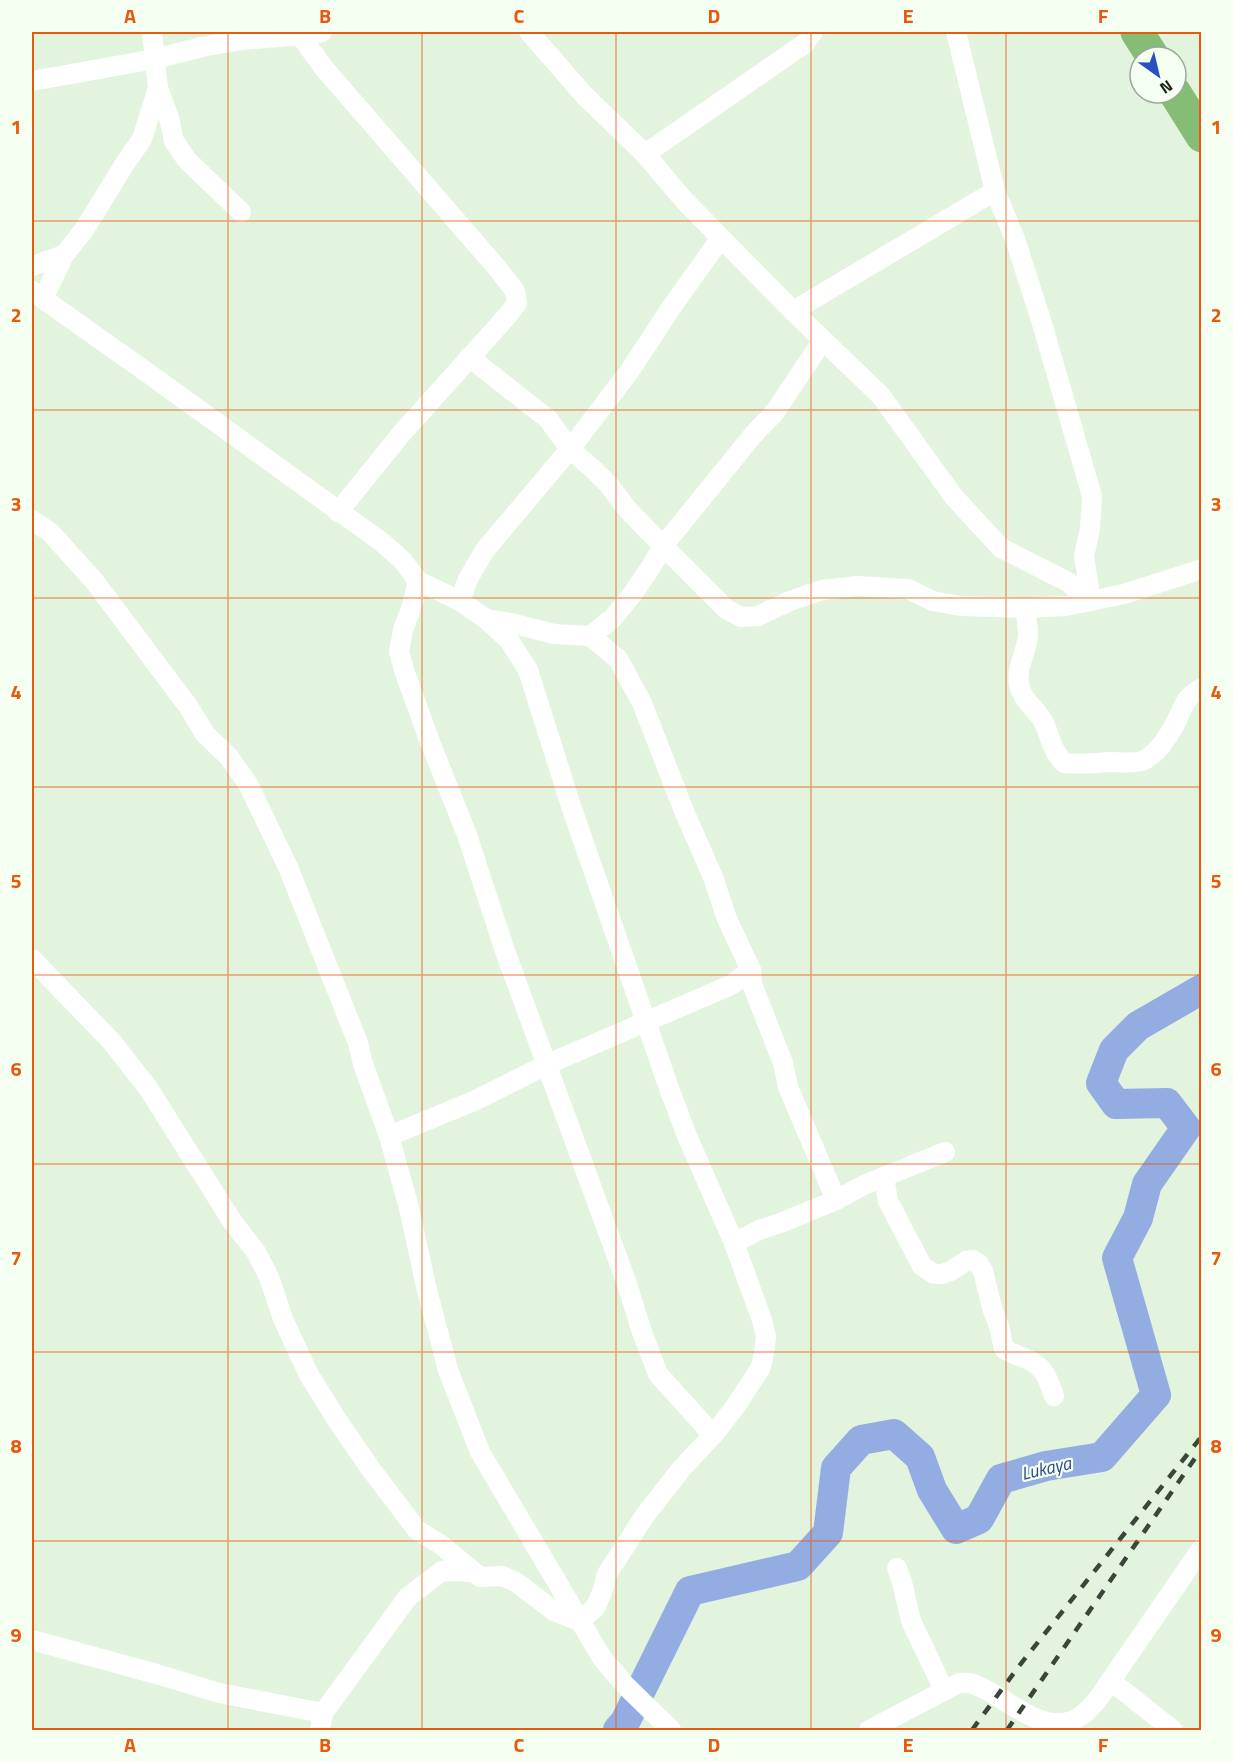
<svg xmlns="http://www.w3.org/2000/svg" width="1233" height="1762" font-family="'Titillium Web',sans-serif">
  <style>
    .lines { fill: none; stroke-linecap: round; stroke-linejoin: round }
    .river { stroke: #93ace2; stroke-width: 30 }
    .street { stroke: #fff; stroke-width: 20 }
    .highway { stroke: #85bc76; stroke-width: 33 }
    .rail { stroke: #3d453b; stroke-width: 4.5; stroke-dasharray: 10 10; stroke-linecap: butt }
    .grid { fill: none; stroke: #e8590c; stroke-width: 1.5; stroke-opacity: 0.55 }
    .labels { text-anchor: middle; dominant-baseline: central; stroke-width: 4.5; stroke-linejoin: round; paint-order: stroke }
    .water-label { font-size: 18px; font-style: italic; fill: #2d4788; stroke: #f4fff1 }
    .neatline { fill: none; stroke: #e8590c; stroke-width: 2 }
    .grid-label { font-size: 20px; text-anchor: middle; font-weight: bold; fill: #e8590c }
  </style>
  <rect width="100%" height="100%" fill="#e2f4dd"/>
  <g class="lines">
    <polyline class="river" points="618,1730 625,1722 690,1591 798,1566 828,1533 836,1468 861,1440 894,1434 920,1457 932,1490 956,1529 979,1519 1001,1479 1046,1466 1102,1457 1156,1395 1117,1258 1138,1218 1147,1184 1186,1128 1167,1103 1116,1104 1101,1083 1114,1050 1138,1026 1202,989"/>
    <g class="street">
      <polyline points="529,32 585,96 645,154 683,199 721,238 793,311 881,396 954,497 1001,548 1068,582 1091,601"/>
      <polyline points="956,32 995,191 1015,239 1041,320 1092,496 1090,529 1084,556 1091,601"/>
      <polyline points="300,35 323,67 498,269 515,291 517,303 508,315 402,433 338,512"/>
      <polyline points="32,81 155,59 202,47 241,40 300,35 322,32"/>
      <polyline points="158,88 169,118 174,141 187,160 241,212"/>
      <polyline points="645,154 804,44 813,32"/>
      <polyline points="32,266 64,255"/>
      <polyline points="32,291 152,376 383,543 403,561 418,581 460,601 486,619 509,640 528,670 571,806 670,1091 687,1136 734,1243 762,1320 766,1337 764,1353 761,1367 735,1407 713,1435 682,1468 646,1514 607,1574 603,1590 595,1608 579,1621 554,1611 516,1582 502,1576 480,1577 440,1544 417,1530 370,1468 337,1420 309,1375 283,1319 269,1277 256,1252 232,1221 148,1088 112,1042 32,959"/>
      <polyline points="43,299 64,255 84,230 124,165 142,139 158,88 152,32"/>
      <polyline points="793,311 995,191"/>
      <polyline points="469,357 548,419 570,449 593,469 609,485 628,510 663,546 726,609 741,617 758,616 790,601 822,590 857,586 908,589 933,601 960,606 1026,608 1066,606 1124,594 1202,569"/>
      <polyline points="32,520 50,532 95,582 188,706 205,734 229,757 248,784 288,867 358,1043 363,1064 389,1136 408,1204 426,1286 448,1370 480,1452 602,1658 625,1685 671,1730"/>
      <polyline points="418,581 413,603 403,630 399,652 405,673 430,742 467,835 505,951 627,1284 642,1332 658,1374 713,1435"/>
      <polyline points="460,601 468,579 485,550 570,449 629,372 673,305 721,238"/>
      <path d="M1026 608C1026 617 1028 627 1028 636 1026 654 1013 673 1021 691 1026 704 1040 712 1045 725 1052 742 1051 748 1064 763 1079 765 1094 763 1109 762 1120 762 1132 764 1142 761 1157 755 1168 737 1175 724 1184 707 1183 698 1202 688"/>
      <polyline points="486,619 511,623 554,634 590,636 612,619 631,596 651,567 663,546 753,435 775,412 823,340"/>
      <polyline points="590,636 618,659 642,703 684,811 713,877 727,919 751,970 752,984 783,1063 788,1087 836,1200"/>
      <polyline points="389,1136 474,1101 548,1064 731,985 751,970"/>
      <path d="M884 1177 888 1201 922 1266 934 1274H942L951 1271 966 1261 973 1260 979 1264 983 1271 992 1308 999 1326 1004 1349C1013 1355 1022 1356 1031 1361 1045 1368 1049 1382 1054 1396"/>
      <polyline points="734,1243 759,1230 783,1222 836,1200 864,1185 945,1152"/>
      <polyline points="897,1568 902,1582 911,1621 944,1690"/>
      <polyline points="32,1640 160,1675 219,1693 323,1713"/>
      <polyline points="1111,1681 1173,1730"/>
      <polyline points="320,1730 323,1713 408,1597 442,1571 473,1572"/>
      <path d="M869 1730 959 1683C964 1683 969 1682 973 1684 1006 1695 1044 1741 1081 1716 1087 1712 1093 1705 1098 1699L1202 1548"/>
    </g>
    <g class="highway">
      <polyline points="1137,32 1153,57"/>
      <polyline points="1175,93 1202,136"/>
    </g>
    <g class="rail">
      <polyline points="972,1730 1019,1666 1202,1436"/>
      <polyline points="1007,1730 1200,1451"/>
    </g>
  </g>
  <path class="grid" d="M228 32V1730M422 32V1730M616 32V1730M811 32V1730M1006 32V1730M32 221H1202M32 410H1202M32 598H1202M32 787H1202M32 975H1202M32 1164H1202M32 1352H1202M32 1541H1202"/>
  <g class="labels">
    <g class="water-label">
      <text transform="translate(1046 1468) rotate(-13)">Lukaya</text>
    </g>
  </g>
  <rect width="1233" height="1762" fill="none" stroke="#f4fff1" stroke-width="66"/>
  <g transform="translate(1158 75) rotate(146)"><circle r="28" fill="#f4fff1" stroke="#9da69b" stroke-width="1.5"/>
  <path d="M0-4.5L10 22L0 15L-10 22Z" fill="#2951c0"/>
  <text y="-9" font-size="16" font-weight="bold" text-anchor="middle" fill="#1b2119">N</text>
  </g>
  <rect x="33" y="33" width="1167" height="1696" class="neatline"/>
  <g class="grid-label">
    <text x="130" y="23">A</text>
    <text x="325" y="23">B</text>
    <text x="519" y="23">C</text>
    <text x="714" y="23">D</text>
    <text x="908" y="23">E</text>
    <text x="1103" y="23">F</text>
    <text x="16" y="134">1</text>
    <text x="1216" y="134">1</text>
    <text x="16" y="322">2</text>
    <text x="1216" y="322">2</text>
    <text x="16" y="511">3</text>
    <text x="1216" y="511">3</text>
    <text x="16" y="699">4</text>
    <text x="1216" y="699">4</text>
    <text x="16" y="888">5</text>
    <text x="1216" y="888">5</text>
    <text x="16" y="1076">6</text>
    <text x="1216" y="1076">6</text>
    <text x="16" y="1265">7</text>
    <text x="1216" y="1265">7</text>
    <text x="16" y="1453">8</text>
    <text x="1216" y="1453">8</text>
    <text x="16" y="1642">9</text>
    <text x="1216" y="1642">9</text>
    <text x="130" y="1752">A</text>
    <text x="325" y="1752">B</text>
    <text x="519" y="1752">C</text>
    <text x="714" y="1752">D</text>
    <text x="908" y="1752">E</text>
    <text x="1103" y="1752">F</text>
  </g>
</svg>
